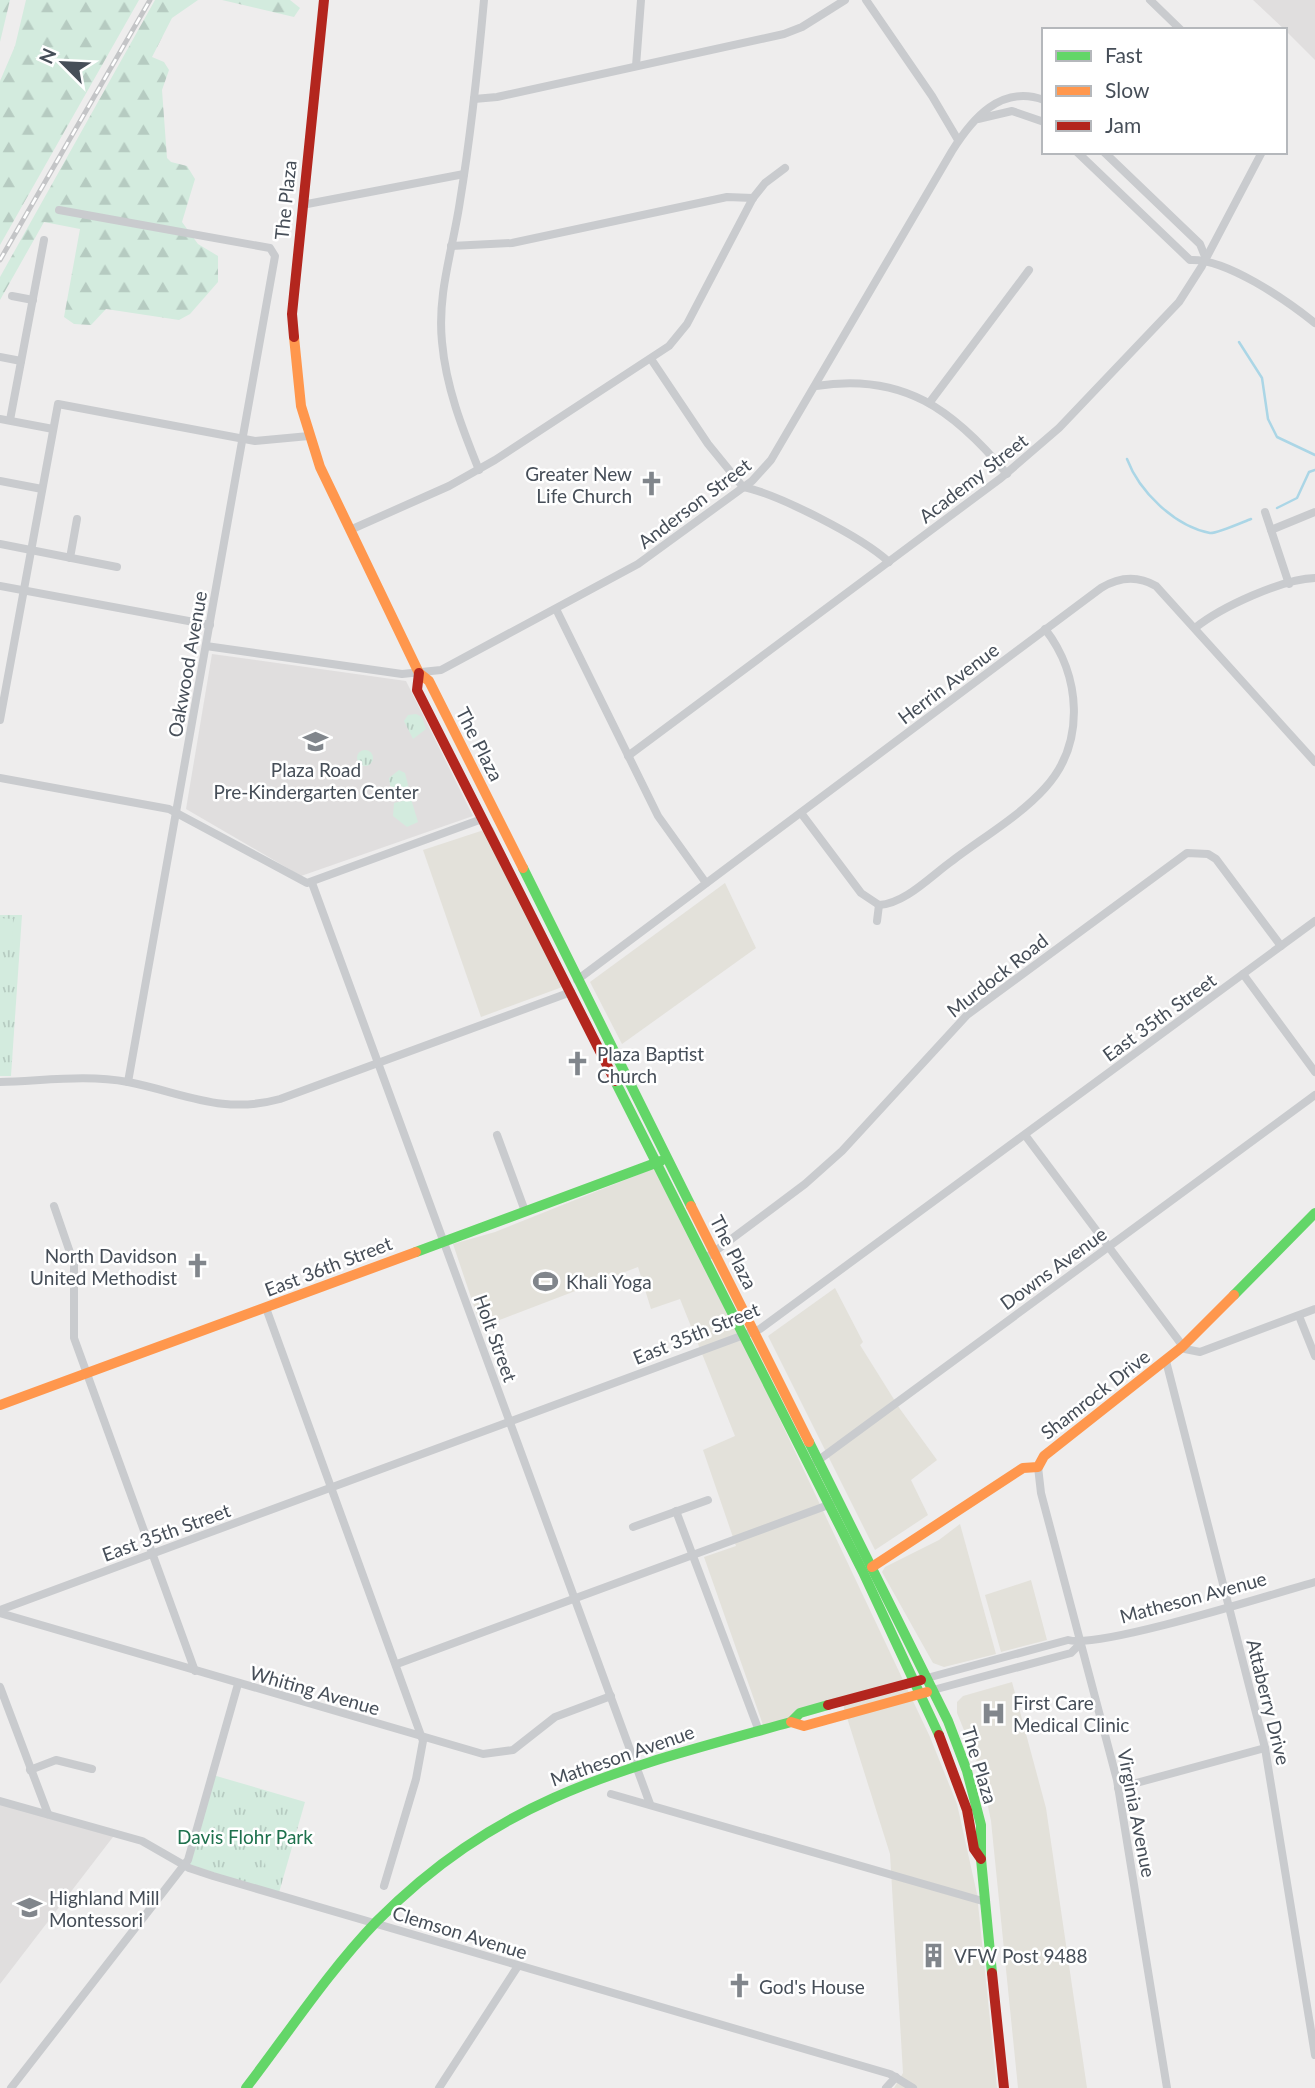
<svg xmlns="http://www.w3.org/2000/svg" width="1315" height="2088" font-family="Lato,sans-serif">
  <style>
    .commercial { fill: #e3e1da }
    .education { fill: #e0dede }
    .forest { fill: url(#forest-firs) }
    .park { fill: url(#park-tufts) }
    .pitch { fill: #d3ebde }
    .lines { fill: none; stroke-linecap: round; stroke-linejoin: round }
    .stream { stroke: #abd6e6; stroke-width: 2.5 }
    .street { stroke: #c9cbce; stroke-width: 8 }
    .fast { stroke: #63d668; stroke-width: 10 }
    .slow { stroke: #ff974d; stroke-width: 10 }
    .jam { stroke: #b3261e; stroke-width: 10 }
    .rail-casing { stroke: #c4c5c7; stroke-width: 5 }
    .rail { stroke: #fff; stroke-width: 2.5; stroke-dasharray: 8; stroke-linecap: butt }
    .labels { text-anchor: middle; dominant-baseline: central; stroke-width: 5; stroke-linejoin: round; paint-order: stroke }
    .street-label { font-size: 19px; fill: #464e58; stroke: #fff }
    .poi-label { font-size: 19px; fill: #464e58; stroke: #fff; text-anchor: start }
    .park-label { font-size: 19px; fill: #1e714d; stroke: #fff }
  </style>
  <defs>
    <pattern id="forest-firs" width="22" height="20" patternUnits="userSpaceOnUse" patternTransform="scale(1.75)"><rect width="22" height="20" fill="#d3ebde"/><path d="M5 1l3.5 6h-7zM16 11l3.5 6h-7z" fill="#b6cbc1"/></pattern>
    <pattern id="park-tufts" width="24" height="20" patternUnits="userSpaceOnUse" patternTransform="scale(1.75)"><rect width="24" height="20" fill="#d3ebde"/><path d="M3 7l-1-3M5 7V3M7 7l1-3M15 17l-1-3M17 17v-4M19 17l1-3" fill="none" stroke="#b6cbc1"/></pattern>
  </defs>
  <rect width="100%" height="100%" fill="#eeeded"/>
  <g class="commercial">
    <polygon points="493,827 565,986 481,1017 423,850"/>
    <polygon points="725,883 756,948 622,1044 590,982"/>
    <polygon points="660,1166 930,1737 957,1804 977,1894 997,2088 894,2088 903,2073 890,1854 843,1705 763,1725 704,1557 736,1546 703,1450 735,1436 680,1299 651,1309 638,1267 481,1327 453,1244 495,1232"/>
    <polygon points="835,1288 863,1342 860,1345 900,1409 937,1460 911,1480 928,1515 875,1550 768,1336"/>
    <polygon points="960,1524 996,1654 944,1667 933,1663 882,1572 885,1567 939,1540"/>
    <polygon points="1031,1580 1047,1640 1001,1652 985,1595"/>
    <polygon points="1012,1682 1046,1808 1087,2088 1018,2088 991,1821 981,1772 957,1713 957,1702 963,1696"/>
  </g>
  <g class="education">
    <polygon points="1253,0 1315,0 1315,60 1285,30"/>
    <polygon points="212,654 406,681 473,816 301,876 186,809"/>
    <polygon points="0,1801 116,1833 0,1984"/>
  </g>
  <g class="forest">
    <polygon points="0,0 10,0 0,42"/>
    <polygon points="26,0 139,0 0,245 0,81 15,46"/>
    <polygon points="155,0 198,0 172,18 152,57 164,62 169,70 162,90 167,158 171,162 187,166 195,179 182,222 198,244 218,256 218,282 190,314 179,320 106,309 91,325 74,324 64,317 80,229 44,222 0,300 0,277"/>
    <polygon points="222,0 290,0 300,8 294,17"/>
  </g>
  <g class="park">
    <polygon points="416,714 422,717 426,729 413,739 404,721 408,715"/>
    <circle cx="365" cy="758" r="8"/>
    <polygon points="399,770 405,773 410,793 392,798 389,778"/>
    <polygon points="411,799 418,822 407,827 393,816 394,803"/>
    <polygon points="0,915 22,915 11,1076 0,1076"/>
    <polygon points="213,1775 305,1802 278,1896 192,1869 188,1860"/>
  </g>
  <g class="pitch">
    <polygon points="0,918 13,919 12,945 0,945"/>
    <circle cx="274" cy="1863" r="9"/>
  </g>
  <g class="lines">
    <g class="stream">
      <polyline points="1239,342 1262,378 1268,419 1277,437 1315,455"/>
      <path d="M1127 459C1139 491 1174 526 1210 533 1216 534 1243 522 1251 519"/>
      <polyline points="1277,508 1297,498 1309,472 1315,470"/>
    </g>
    <g class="street">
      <polyline points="866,0 932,96 958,140"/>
      <polyline points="1150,0 1181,30"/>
      <polyline points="636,66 641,0"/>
      <polyline points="474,99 497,97 784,34 802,27 845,0"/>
      <polyline points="978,119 1012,111 1044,122"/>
      <path d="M1077 152 1190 260C1226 258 1286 300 1315 323"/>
      <polyline points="1104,152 1200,244 1206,259"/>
      <polyline points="302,205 464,174"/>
      <polyline points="59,210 270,248 275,256 128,1082"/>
      <polyline points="451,246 512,243 727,197 753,198"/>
      <polyline points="12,296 33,300"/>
      <polyline points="0,357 21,361"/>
      <path d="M651 359 708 444 743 487C778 494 862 537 889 562"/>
      <path d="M816 386C903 372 954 410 1007 474"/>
      <polyline points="930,402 1029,270"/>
      <polyline points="0,419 53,429"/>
      <polyline points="10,420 44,240"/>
      <path d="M479 470C462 428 446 387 442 342 437 293 453 249 460 201 471 134 478 67 484 0"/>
      <polyline points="0,481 42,489"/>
      <polyline points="1265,512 1289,584"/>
      <polyline points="350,530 449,486 495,460 669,346 687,324 753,198 765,183 785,168"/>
      <polyline points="1271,530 1315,512"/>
      <polyline points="0,544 117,567"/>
      <polyline points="70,558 77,519"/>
      <polyline points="0,586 210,625"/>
      <polyline points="556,609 658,816 706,883"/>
      <path d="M1195 628C1221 607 1282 579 1315 578"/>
      <path d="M206 646 402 674 441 670 638 564 752 481 771 460 952 151C972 119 1001 84 1044 100"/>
      <polyline points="0,720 58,404 255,441 309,436"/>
      <polyline points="628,756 1001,478 1059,428 1179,302 1202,266 1262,152"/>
      <polyline points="0,778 169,809 307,883 482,819"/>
      <path d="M801 813 861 893 879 905C905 904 932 875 952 861 982 838 1020 816 1045 788 1086 743 1081 675 1045 629"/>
      <polyline points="312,883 650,1804"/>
      <polyline points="877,921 879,905"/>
      <polyline points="1243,974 1315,1072"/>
      <path d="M577 980 1101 588C1119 577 1137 575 1156 586L1315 762"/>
      <path d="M0 1082C42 1081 87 1074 128 1082 184 1093 222 1115 280 1099L571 992"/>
      <polyline points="497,1135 525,1211"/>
      <polyline points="1025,1135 1185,1349 1200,1352 1315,1309"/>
      <polyline points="54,1206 74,1264 74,1338 195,1671"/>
      <polyline points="710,1255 805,1184 842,1151 967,1015 1187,853 1208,854 1216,859 1281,946"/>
      <polyline points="266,1308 423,1741 416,1779 384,1886"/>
      <polyline points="1299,1316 1315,1356"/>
      <polyline points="1166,1361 1265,1748 1315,2055"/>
      <polyline points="816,1462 1315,1095"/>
      <polyline points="1038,1467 1041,1493 1117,1780 1167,2088"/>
      <polyline points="676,1511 759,1731"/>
      <polyline points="633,1527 708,1500"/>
      <polyline points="0,1610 760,1329 1315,921"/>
      <polyline points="0,1613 483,1754 513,1750 555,1717 611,1696"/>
      <polyline points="397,1664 831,1504"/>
      <path d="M927 1678 1068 1640C1099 1649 1273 1594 1315 1582"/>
      <polyline points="0,1687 48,1814"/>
      <polyline points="933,1690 1071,1653 1080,1644"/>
      <polyline points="30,1770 56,1760 92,1769"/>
      <polyline points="1118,1788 1265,1748"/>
      <polyline points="611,1794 986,1902"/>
      <polyline points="0,1801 142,1841 189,1868 213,1876 890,2074 913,2088"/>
      <polyline points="11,2088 188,1860 238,1684"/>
      <polyline points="439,2088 518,1966"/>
      <polyline points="886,2088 896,2077"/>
    </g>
    <g class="fast">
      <polyline points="523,868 691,1206"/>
      <polyline points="615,1081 863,1572 939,1735"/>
      <polyline points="416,1252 661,1161"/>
      <polyline points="1234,1295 1315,1213"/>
      <polyline points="809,1442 948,1721 967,1771 981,1825 981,1859 992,1973"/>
      <path d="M246 2088C289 2032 328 1972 377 1921 503 1794 626 1768 791 1722L800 1713 828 1705"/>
    </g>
    <g class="slow">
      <polyline points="294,337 301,406 320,467 419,673 429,681 523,868"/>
      <polyline points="691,1206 809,1442"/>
      <polyline points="0,1405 416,1252"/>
      <polyline points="872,1567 1023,1468 1038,1467 1044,1456 1182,1347 1234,1295"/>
      <polyline points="791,1722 804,1726 927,1692"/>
    </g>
    <g class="jam">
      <polyline points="294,337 292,314 324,0"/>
      <polyline points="419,673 417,690 615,1081"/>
      <polyline points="828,1705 921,1680"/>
      <polyline points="939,1735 967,1810 974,1849 981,1859"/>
      <polyline points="992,1973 1004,2088"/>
    </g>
    <defs>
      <polyline id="rail" points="0,260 150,0"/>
    </defs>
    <use href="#rail" class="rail-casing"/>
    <use href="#rail" class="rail"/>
  </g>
  <defs>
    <symbol id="church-bare" viewBox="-9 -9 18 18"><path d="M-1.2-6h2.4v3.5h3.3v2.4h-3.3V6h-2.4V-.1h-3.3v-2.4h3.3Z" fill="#81868c" stroke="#fff" stroke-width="2.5" paint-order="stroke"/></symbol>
    <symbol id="school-bare" viewBox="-9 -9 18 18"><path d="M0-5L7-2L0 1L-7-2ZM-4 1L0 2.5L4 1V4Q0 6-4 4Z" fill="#81868c" stroke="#fff" stroke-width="2.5" paint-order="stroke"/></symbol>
    <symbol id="stadium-bare" viewBox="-9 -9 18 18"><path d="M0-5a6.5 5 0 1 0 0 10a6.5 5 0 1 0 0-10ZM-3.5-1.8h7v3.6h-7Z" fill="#81868c" stroke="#fff" stroke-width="2.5" paint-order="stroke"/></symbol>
    <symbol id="hospital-bare" viewBox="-9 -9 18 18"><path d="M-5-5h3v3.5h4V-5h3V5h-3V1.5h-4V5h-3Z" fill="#81868c" stroke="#fff" stroke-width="2.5" paint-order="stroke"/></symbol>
    <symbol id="building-bare" viewBox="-9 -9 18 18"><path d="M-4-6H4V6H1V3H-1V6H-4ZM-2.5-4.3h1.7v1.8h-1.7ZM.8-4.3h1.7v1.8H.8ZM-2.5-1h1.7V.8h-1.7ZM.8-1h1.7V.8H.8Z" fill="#81868c" stroke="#fff" stroke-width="2.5" paint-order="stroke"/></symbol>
  </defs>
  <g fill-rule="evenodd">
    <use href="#church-bare" x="634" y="466" width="35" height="35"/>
    <use href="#school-bare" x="298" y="724" width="35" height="35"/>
    <use href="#church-bare" x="560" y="1046" width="35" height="35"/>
    <use href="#church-bare" x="180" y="1248" width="35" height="35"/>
    <use href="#stadium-bare" x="528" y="1264" width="35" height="35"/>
    <use href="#hospital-bare" x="976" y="1696" width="35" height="35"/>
    <use href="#school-bare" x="12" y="1890" width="35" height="35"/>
    <use href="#building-bare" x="916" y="1938" width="35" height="35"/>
    <use href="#church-bare" x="722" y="1968" width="35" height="35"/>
  </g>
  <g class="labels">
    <g class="street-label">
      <text transform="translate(285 200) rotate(-84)">The Plaza</text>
      <text transform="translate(973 478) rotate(-38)">Academy Street</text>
      <text transform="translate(694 503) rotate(-37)">Anderson Street</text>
      <text transform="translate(187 664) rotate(-80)">Oakwood Avenue</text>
      <text transform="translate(948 683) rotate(-37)">Herrin Avenue</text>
      <text transform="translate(480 744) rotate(63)">The Plaza</text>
      <text transform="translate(997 975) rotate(-38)">Murdock Road</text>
      <text transform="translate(1159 1017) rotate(-36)">East 35th Street</text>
      <text transform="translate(734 1252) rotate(63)">The Plaza</text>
      <text transform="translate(328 1266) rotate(-21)">East 36th Street</text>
      <text transform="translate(1053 1268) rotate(-36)">Downs Avenue</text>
      <text transform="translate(696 1333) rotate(-22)">East 35th Street</text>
      <text transform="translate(496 1338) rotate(70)">Holt Street</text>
      <text transform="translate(1095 1394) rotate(-38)">Shamrock Drive</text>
      <text transform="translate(166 1532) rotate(-20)">East 35th Street</text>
      <text transform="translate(1193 1597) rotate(-15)">Matheson Avenue</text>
      <text transform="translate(315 1690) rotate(16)">Whiting Avenue</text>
      <text transform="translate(1269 1702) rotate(76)">Attaberry Drive</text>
      <text transform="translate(622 1755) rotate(-19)">Matheson Avenue</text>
      <text transform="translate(980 1765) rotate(73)">The Plaza</text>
      <text transform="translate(1137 1813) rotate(79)">Virginia Avenue</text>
      <text transform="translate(460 1932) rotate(17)">Clemson Avenue</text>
    </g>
    <g class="poi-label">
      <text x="632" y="473" text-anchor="end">Greater New<tspan x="632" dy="22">Life Church</tspan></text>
      <text x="316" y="769" text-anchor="middle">Plaza Road<tspan x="316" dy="22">Pre-Kindergarten Center</tspan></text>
      <text x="597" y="1053">Plaza Baptist<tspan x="597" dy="22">Church</tspan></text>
      <text x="177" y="1255" text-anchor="end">North Davidson<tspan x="177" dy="22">United Methodist</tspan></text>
      <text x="566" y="1281">Khali Yoga</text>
      <text x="1013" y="1702">First Care<tspan x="1013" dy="22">Medical Clinic</tspan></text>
      <text x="49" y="1897">Highland Mill<tspan x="49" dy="22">Montessori</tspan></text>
      <text x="954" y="1955">VFW Post 9488</text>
      <text x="759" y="1986">God's House</text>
    </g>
    <g class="park-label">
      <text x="245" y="1836">Davis Flohr Park</text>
    </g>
  </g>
  <rect x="1042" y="28" width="245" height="126" fill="#ffffff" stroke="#b5b8bc" stroke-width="2"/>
  <rect x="1056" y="51" width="35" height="10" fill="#63d668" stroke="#b5b8bc" stroke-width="2"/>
  <text x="1105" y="63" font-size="21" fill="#464e58">Fast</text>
  <rect x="1056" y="86" width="35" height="10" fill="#ff974d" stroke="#b5b8bc" stroke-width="2"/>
  <text x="1105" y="98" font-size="21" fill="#464e58">Slow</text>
  <rect x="1056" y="121" width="35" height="10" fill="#b3261e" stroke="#b5b8bc" stroke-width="2"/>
  <text x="1105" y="133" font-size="21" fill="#464e58">Jam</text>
  <g transform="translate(63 63) rotate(294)" stroke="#ffffff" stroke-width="5" paint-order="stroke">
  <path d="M0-5L12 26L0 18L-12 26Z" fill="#464e58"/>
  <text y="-10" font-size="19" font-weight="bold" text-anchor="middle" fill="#464e58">N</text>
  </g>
</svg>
